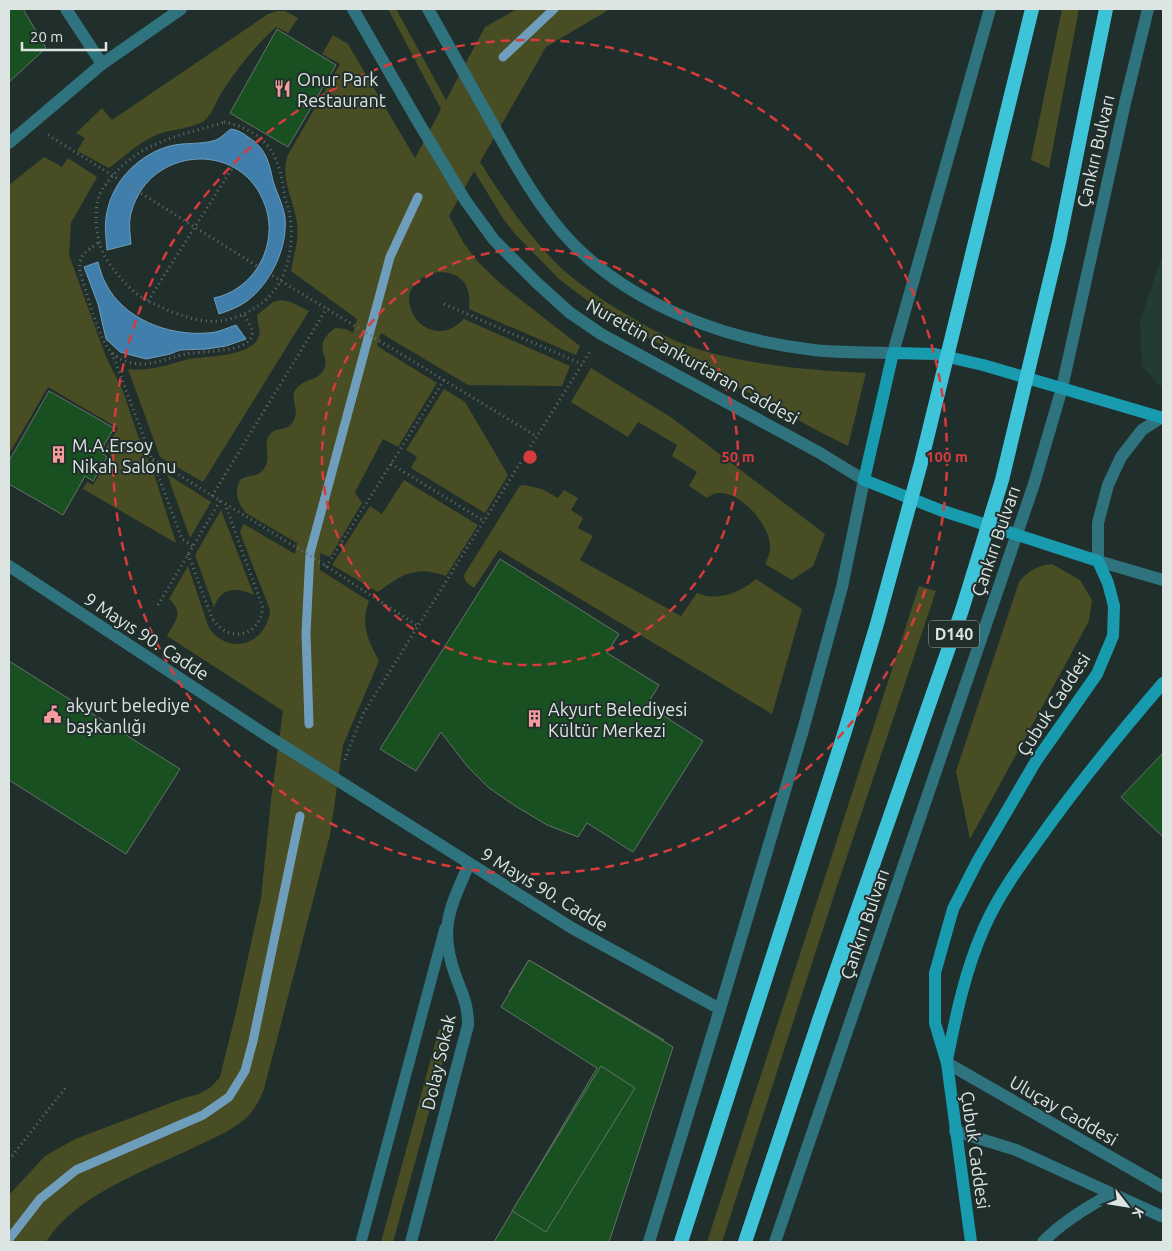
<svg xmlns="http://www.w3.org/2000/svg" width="1172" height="1251" font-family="Ubuntu,sans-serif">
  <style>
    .built { fill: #233a35 }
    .green { fill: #484d24 }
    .water { fill: #407fac; stroke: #6f9ebc }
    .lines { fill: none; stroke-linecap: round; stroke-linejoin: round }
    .stream { stroke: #6f9ebc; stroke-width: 9 }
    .building { fill: #185022; stroke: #677167 }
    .path { stroke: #636f6c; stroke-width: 3; stroke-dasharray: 1 4; stroke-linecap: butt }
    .service { stroke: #2f737f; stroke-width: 11 }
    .minor { stroke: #2f737f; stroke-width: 12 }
    .tertiary { stroke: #2f737f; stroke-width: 12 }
    .secondary { stroke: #189bae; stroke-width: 12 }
    .trunk-bridge { stroke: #3ec4d9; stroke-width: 14 }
    .ring { fill: none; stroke: #d73b3b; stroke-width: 2.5; stroke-dasharray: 9 6 }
    .labels { text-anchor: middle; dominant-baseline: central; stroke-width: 4; stroke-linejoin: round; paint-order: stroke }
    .shield { fill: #212f2c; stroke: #a5aeac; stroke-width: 1 }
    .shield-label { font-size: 16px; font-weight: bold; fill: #dde5e3 }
    .poi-label { font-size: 18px; fill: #dde5e3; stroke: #212f2c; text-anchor: start }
    .street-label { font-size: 18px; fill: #dde5e3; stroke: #212f2c }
    .centre { fill: #d73b3b; stroke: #212f2c; stroke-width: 2.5 }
    .ring-label { font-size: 15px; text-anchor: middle; font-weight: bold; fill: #d73b3b; stroke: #212f2c; stroke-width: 4; stroke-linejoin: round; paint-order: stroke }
  </style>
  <rect width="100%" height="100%" fill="#212f2c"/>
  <polygon class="built" points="1163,254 1163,387 1159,385 1142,366 1140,320"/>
  <g class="green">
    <path d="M388 9H396L446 100 485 27 517 9H610L546 47 480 162C503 198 527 234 558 265 576 282 598 297 619 310 646 326 674 343 704 351 757 366 812 370 866 373L848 446 820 432 623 324 589 302 559 279 516 235 504 220 474 171 449 216 463 242 478 262 502 285 580 346 576 355 469 309C477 250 390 270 413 314 418 324 427 330 438 331 449 332 456 326 464 319L570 366 562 386 468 385 381 333 377 346 437 383 398 447 383 439 355 492 362 503 330 557 320 553V570L369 601C360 625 368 640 379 661L343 745 330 835 264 1089C260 1099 256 1108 248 1116 235 1129 216 1137 199 1145 149 1170 77 1193 46 1242H9V1195L45 1156 75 1139 181 1099 199 1094 211 1087 220 1077 235 1016 261 898 271 800 283 711 167 636C176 620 184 613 169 599L188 566 209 628C230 657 267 644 270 610L242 538 240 531 244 524 295 554 297 543 246 513C237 502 234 493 240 480 247 475 256 477 261 472 275 460 260 443 271 433 279 426 290 433 295 417 299 407 288 397 297 388 304 379 320 380 324 369 331 353 310 348 335 328L346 329 353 333 357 319 291 271C294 255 299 240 297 224 295 200 279 180 288 155L340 64 322 54 333 35 348 44 415 158 441 109Z"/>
    <polygon points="1062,9 1079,9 1049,168 1031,160"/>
    <path d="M277 11H285L298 18 288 33 276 27C255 46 237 68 222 92 216 101 213 114 204 121 197 127 168 130 156 135 138 143 125 156 109 168L77 151 85 138 76 133 102 108 112 120 268 14Z"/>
    <polygon points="44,157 62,167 68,158 97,177 71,223 69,255 106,357 123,391 137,433 154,474 176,543 83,489 87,482 93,485 111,455 104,451 118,428 48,387 9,454 9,185"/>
    <path d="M281 300 291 302 309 311 203 482 160 457 128 369C150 372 169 364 189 359 206 356 250 357 258 338 262 331 257 323 257 315L273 302Z"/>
    <path d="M591 368 672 418 825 534 813 566 792 580 765 564C767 559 770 554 770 549 772 527 741 491 718 493 714 493 710 496 707 498L689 486 697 472 672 456 677 445 638 422 628 437 571 402Z"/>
    <polygon points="444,389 465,402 508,475 485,513 411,468 417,457 406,450"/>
    <polygon points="167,474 211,502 190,538"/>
    <path d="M404 480 478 525 446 576C416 565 402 574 378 592L332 565 370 506 382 514Z"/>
    <path d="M525 485 542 489 558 498 564 490 578 498 571 510 583 518 578 528 593 536 580 560 681 616 697 593C716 602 740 593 756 579L802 609 772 714 499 550 474 588C469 584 464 582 464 575L517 490 520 486Z"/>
    <path d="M221 510 254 595C237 587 220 587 214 608L195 555Z"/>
    <path d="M1052 564 1080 580 1092 600 1089 621 970 839 956 771 1019 582C1029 570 1037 566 1052 564Z"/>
    <polygon points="919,586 936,591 836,889 722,1242 707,1242"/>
    <polygon points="439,1029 451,1032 393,1242 381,1242"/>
  </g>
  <g class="water">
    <path d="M231 129C238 130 243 133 248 137 266 148 269 162 273 181 277 194 283 204 285 217 288 247 271 283 247 301 239 307 228 311 219 314L214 298C237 293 255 277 264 255 271 237 271 218 263 200 237 140 150 148 132 210 128 221 130 233 131 244L107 250C106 237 104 225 107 212 113 180 140 154 170 146 185 142 202 145 216 140 221 138 226 132 231 129Z"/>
    <path d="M98 262C100 269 102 277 106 284 124 319 168 336 207 333 217 333 227 328 236 325L246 339 226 346 206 349 180 350 170 354 146 359 120 352 106 339 98 304 84 267Z"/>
  </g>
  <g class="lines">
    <g class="stream">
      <polyline points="503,57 554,9"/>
      <polyline points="309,724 306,633 310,553 390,257 418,197"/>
      <polyline points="9,1239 40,1199 76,1170 203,1115 229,1097 245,1071 253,1041 300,816"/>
    </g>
  </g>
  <g class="building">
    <polygon points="9,9 23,9 46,48 9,82"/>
    <polygon points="277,29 336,65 288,147 230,113"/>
    <polygon points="49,391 114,428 100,452 107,457 93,481 85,476 63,515 9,484 9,461"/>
    <polygon points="500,559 619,634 607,653 659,685 647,705 703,741 633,852 587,823 578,837 547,825 517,807 489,788 467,766 441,732 416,771 380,749"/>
    <polygon points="9,661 180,769 126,854 9,780"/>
    <polygon points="1163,753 1163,835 1162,836 1121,797"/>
    <polygon points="529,960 664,1040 645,1073 509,992"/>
    <polygon points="529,960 673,1047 609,1242 494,1242 597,1068 501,1007"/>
    <polygon points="601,1066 635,1088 546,1232 512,1211"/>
  </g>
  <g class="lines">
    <g class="path">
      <path d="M224 122C240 125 257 133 267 145 280 160 282 180 285 198 287 204 289 210 290 216 294 240 289 274 273 292 268 299 260 305 253 309 240 317 222 323 206 321 187 319 169 311 152 303 133 295 113 272 103 253 95 235 92 203 104 187 116 169 136 152 156 144 177 134 202 130 224 122Z"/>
      <polyline points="48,135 276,278 536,436"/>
      <path d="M98 243C86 252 78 254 80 272 86 290 99 341 112 353 118 359 131 364 140 364 155 364 170 358 185 354 199 351 247 353 252 336 254 329 247 320 244 315"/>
      <polyline points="148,301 252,137"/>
      <polyline points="444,304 582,364"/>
      <polyline points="112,353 182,539 193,546"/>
      <polyline points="153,459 323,564 418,626"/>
      <polyline points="391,464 484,521"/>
      <polyline points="212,496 327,308"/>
      <path d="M188 554 212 618C228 643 259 638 263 608L225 504"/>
      <polyline points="326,567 444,380"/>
      <polyline points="158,605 220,501"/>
      <polyline points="345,760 348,751 363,714 591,350"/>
      <polyline points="9,1160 66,1087"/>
    </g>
    <polyline class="service" points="361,1242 445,928"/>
    <g class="minor">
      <polyline points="66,9 102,64"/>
      <path d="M411 1242 468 1025C468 1003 462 994 455 974 438 927 451 906 469 864"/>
    </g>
    <g class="tertiary">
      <polyline points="353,9 417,120 465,200 494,240 537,283 569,312 601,334 820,453 864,480 842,587 803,730 720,1009 649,1242"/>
      <path d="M428 9C449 46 470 84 491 121 514 163 541 212 575 246 638 308 728 340 814 350 840 353 867 352 893 353L990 9"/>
      <polyline points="9,143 102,64 181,9"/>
      <polyline points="1162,417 1142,430 1121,457 1108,485 1098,523 1098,561 1163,580"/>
      <polyline points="9,566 266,735 572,928 720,1009"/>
      <polyline points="947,1063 1163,1187"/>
      <polyline points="955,1131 1016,1150 1161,1216 1163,1216"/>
      <polyline points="775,1242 1034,484 1062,388 1125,103 1148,9"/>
      <path d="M1043 1242C1062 1222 1087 1207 1111 1194"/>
    </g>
    <g class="secondary">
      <path d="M947 1060C956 1015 965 971 984 928 998 896 1019 867 1040 838 1078 784 1120 733 1163 683"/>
      <polyline points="971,1242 947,1063 935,1023 935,973 953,909 977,862 1036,761 1097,674 1113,636 1114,606 1108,583 1098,561 940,510 864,480 893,353 935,354 983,365 1163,418"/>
    </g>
    <g class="trunk-bridge">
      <polyline points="681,1242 845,731 877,624 921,463 1032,9"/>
      <polyline points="745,1242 820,1017 962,610 1002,480 1059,242 1106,9"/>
    </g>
  </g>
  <g class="ring">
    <circle cx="530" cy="457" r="208"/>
    <circle cx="530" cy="457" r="417"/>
  </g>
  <defs>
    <symbol id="restaurant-bare" viewBox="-9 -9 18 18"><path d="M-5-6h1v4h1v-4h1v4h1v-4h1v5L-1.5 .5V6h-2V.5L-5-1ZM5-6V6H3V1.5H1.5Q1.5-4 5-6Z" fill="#f59b9c" stroke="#212f2c" stroke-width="2.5" paint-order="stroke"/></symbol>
    <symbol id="building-bare" viewBox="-9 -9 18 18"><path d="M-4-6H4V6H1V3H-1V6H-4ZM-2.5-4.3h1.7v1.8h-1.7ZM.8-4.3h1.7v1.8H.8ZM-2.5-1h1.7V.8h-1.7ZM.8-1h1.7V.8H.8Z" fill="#f59b9c" stroke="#212f2c" stroke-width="2.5" paint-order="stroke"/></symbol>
    <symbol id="civic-bare" viewBox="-9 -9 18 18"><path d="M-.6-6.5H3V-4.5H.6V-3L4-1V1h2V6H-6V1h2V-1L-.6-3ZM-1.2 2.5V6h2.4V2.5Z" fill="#f59b9c" stroke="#212f2c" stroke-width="2.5" paint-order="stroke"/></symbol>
  </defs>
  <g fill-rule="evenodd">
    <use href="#restaurant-bare" x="270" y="76" width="25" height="25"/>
    <use href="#building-bare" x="46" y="442" width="25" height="25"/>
    <use href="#civic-bare" x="40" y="702" width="25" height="25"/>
    <use href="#building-bare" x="522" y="706" width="25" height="25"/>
  </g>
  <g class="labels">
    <rect class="shield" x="929" y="620.5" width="50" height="27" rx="4"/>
    <g class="shield-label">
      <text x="954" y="634">D140</text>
    </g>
    <g class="poi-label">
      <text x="297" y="79">Onur Park<tspan x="297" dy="21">Restaurant</tspan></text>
      <text x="72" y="445">M.A.Ersoy<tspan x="72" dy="21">Nikah Salonu</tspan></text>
      <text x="66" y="705">akyurt belediye<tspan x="66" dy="21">başkanlığı</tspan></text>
      <text x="548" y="709">Akyurt Belediyesi<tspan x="548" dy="21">Kültür Merkezi</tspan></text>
    </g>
    <g class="street-label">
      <text transform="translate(1095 151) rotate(-77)">Çankırı Bulvarı</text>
      <text transform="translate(693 361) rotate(29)">Nurettin Cankurtaran Caddesi</text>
      <text transform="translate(995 541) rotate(-71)">Çankırı Bulvarı</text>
      <text transform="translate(147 636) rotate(33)">9 Mayıs 90. Cadde</text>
      <text transform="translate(1053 704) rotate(-57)">Çubuk Caddesi</text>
      <text transform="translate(545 889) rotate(31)">9 Mayıs 90. Cadde</text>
      <text transform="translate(864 924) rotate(-71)">Çankırı Bulvarı</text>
      <text transform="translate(438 1062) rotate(-77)">Dolay Sokak</text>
      <text transform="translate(1064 1110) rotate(30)">Uluçay Caddesi</text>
      <text transform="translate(976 1150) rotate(82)">Çubuk Caddesi</text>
    </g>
  </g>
  <circle cx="530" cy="457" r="8" class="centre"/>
  <g class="ring-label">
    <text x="738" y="462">50 m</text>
    <text x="947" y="462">100 m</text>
  </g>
  <rect width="1172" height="1251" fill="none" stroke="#dde5e3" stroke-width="20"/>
  <g transform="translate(1127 1206) rotate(121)" stroke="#212f2c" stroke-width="4" paint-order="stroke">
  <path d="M0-4L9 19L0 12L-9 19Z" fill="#dde5e3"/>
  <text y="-8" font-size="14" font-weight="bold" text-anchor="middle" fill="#dde5e3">K</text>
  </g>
  <path d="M22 42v8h84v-8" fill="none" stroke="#dde5e3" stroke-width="2.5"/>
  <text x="30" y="42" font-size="15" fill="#dde5e3" stroke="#212f2c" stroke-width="4" paint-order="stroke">20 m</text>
</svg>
